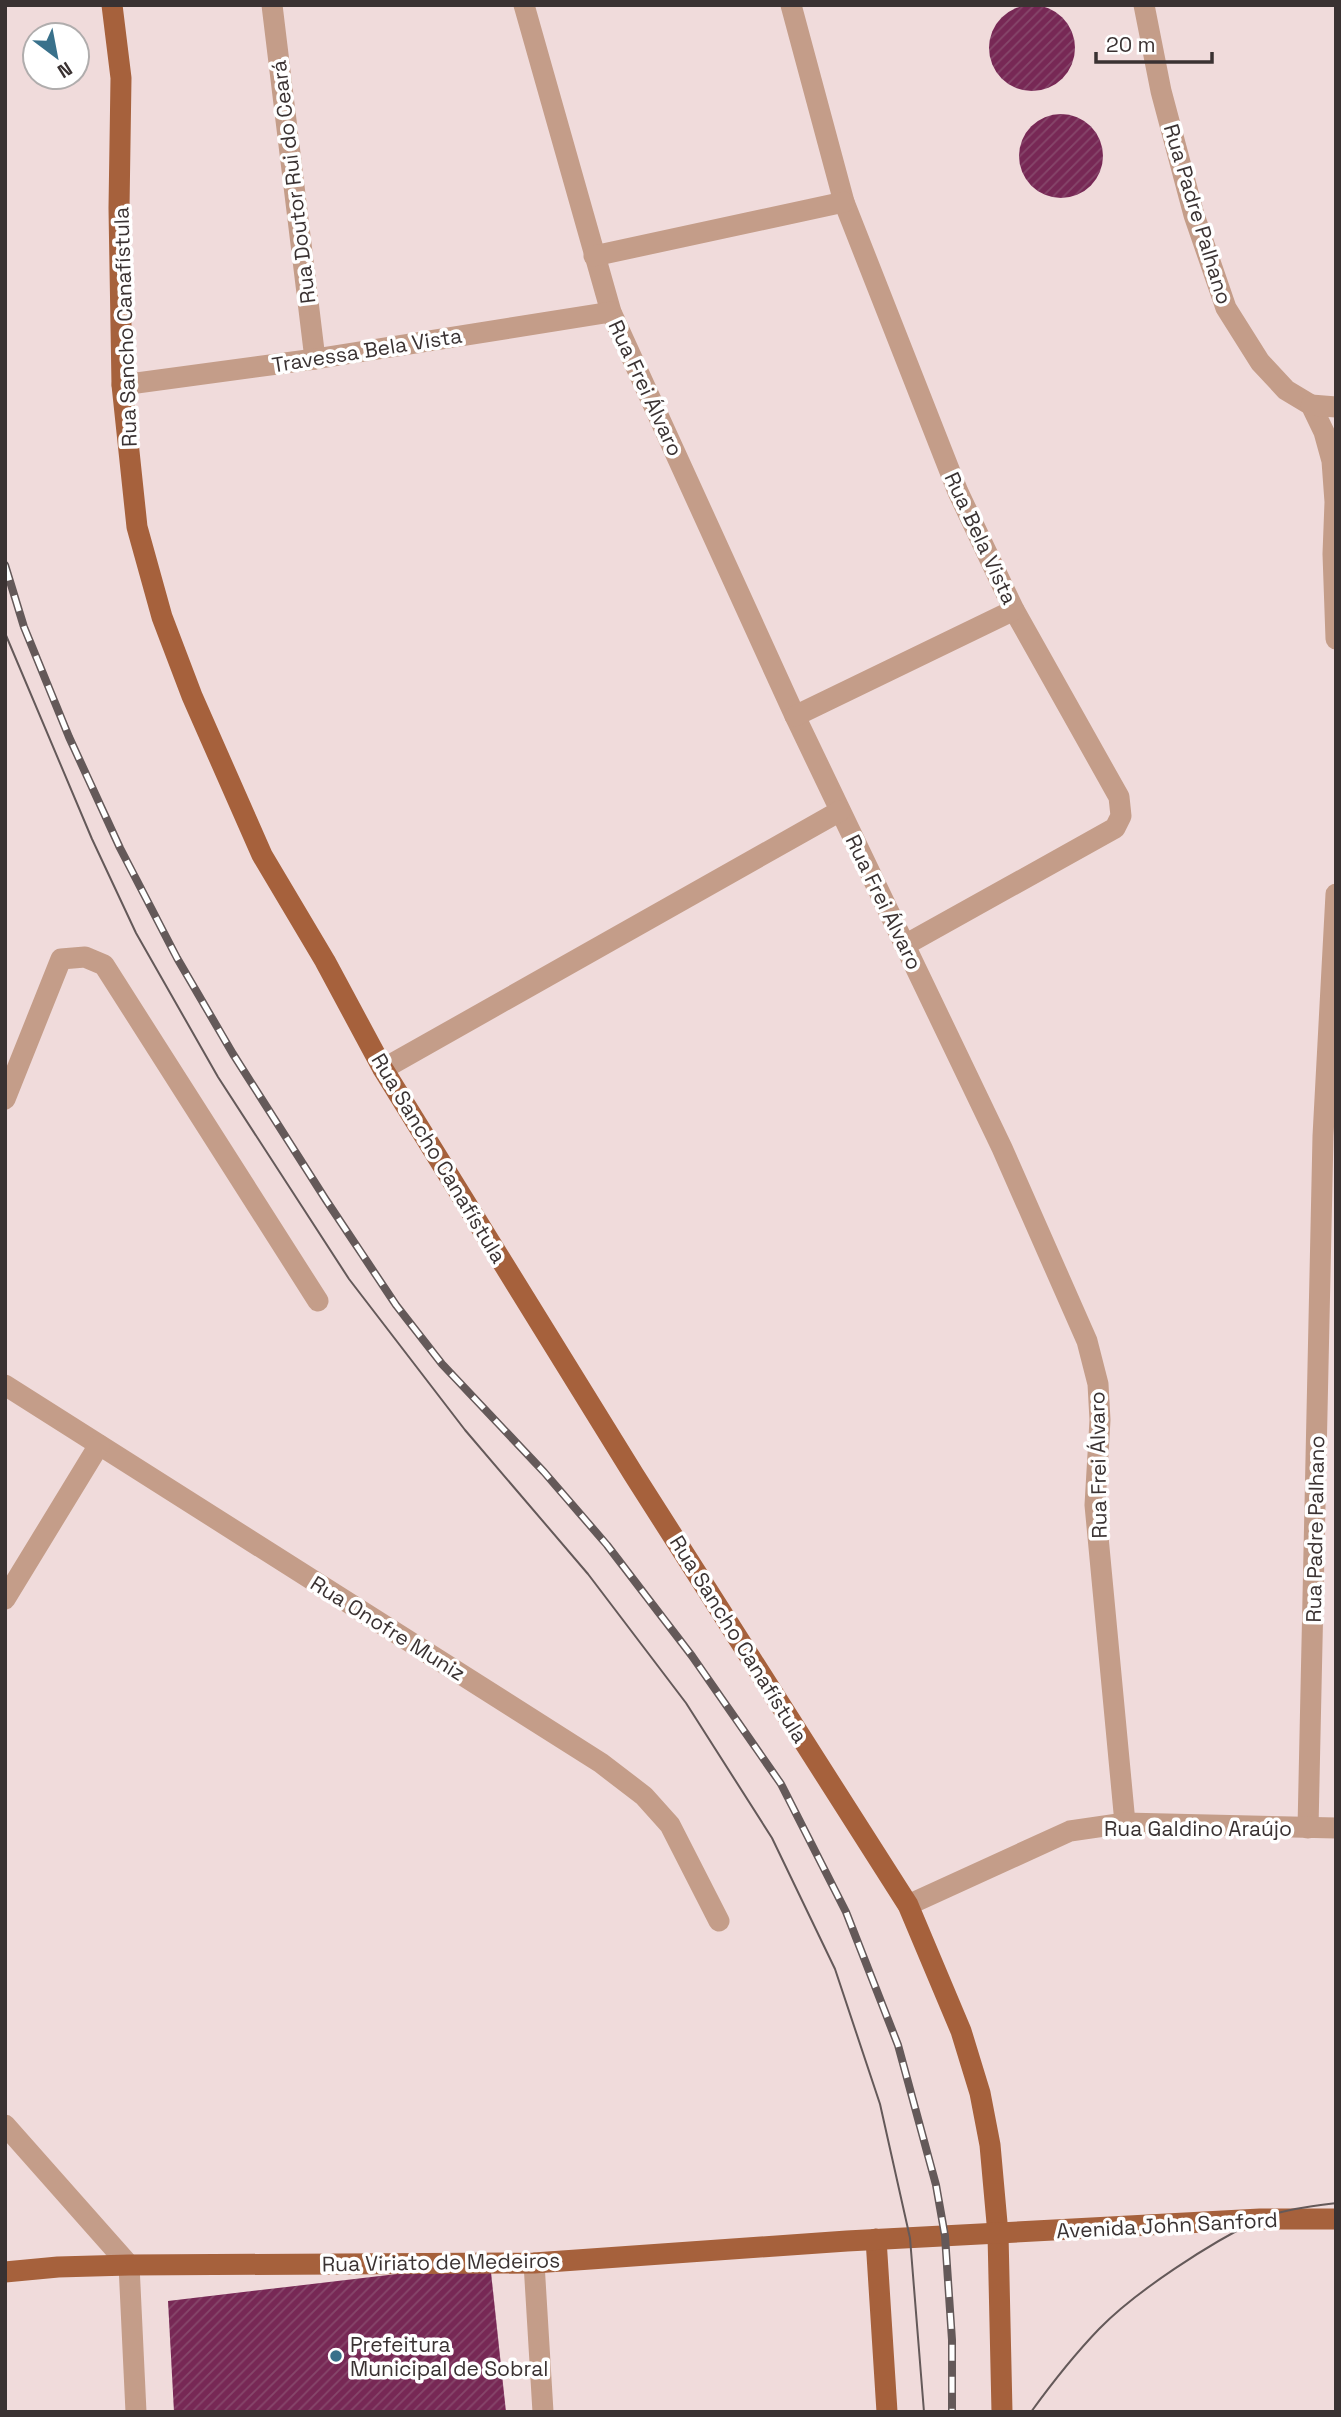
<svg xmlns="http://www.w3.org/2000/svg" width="1341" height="2417" font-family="'Space Grotesk',sans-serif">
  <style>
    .building { fill: url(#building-hatch) }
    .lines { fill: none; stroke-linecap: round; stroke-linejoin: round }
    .minor { stroke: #c49d89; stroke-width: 21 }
    .major { stroke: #a6613c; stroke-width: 21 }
    .tram { stroke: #645959; stroke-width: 2 }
    .rail-casing { stroke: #645959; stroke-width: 8 }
    .rail { stroke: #fff; stroke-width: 5; stroke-dasharray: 16; stroke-linecap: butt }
    .poi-dot { fill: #39718b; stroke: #fff; stroke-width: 2.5 }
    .labels { text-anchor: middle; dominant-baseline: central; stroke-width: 7; stroke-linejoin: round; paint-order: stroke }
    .street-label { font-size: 21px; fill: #3a3232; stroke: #fff }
    .poi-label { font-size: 21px; fill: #3a3232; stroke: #fff; text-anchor: start }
  </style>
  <defs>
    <pattern id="building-hatch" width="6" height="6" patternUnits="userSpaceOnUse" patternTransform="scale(1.75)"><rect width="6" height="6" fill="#772855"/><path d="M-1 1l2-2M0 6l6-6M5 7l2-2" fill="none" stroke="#86476b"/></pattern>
  </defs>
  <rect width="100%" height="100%" fill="#f0dbdb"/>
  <g class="building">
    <circle cx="1032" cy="48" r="43"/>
    <circle cx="1061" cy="156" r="42"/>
    <polygon points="490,2263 506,2412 174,2412 168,2301"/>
  </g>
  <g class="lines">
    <g class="minor">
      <polyline points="272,5 315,359"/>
      <polyline points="524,5 611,312 795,716 1002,1148 1087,1341 1098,1384 1100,1420 1095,1505 1125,1823"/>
      <polyline points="791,5 844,202 958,492 1014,610 1119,797 1121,816 1115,828 905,945"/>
      <polyline points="1144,5 1161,91 1194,215 1226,308 1260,362 1286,390 1311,405 1324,432 1332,461 1335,502 1333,554 1336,639"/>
      <polyline points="594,256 844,202"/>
      <polyline points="122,385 315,359 611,312"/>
      <polyline points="1311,405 1336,407"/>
      <polyline points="795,716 1014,610"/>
      <polyline points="383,1069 840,811"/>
      <polyline points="5,1099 61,959 85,957 104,965 318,1301"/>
      <polyline points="5,1385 601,1763 644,1796 670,1825 719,1921"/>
      <polyline points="5,1599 99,1445"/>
      <polyline points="1308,1828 1323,1136 1336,894"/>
      <polyline points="908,1905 1070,1831 1125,1823 1336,1828"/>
      <polyline points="5,2125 129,2265 136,2412"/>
      <polyline points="534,2263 543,2412"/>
    </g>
    <g class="major">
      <polyline points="112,5 121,78 119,208 122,385 137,527 162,617 192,696 262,855 325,961 383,1069 634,1475 908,1905 961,2031 980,2093 990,2145 998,2234 1002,2412"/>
      <polyline points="876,2239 887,2412"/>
      <polyline points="5,2272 58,2267 129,2265 534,2263 847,2241 1260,2219 1336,2219"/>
    </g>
    <g class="tram">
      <polyline points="5,633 92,839 136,933 218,1077 349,1279 465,1430 588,1574 686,1703 772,1838 835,1969 880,2104 910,2238 924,2412"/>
      <path d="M1031 2412C1052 2383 1074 2355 1099 2329 1136 2291 1210 2243 1258 2220 1279 2210 1312 2206 1336 2203"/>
    </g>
    <defs>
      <polyline id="rail" points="5,565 24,627 69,737 120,848 177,958 233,1054 326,1200 396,1305 442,1364 544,1472 607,1545 692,1656 781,1784 846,1912 898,2045 936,2185 945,2236 952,2340 952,2412"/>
    </defs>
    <use href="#rail" class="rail-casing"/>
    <use href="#rail" class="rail"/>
  </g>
  <circle class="poi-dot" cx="336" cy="2356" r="7"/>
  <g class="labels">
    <g class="street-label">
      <text transform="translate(293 182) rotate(-97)">Rua Doutor Rui do Ceará</text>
      <text transform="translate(1198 214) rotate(73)">Rua Padre Palhano</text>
      <text transform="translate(125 327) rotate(-92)">Rua Sancho Canafístula</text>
      <text transform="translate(367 350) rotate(-9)">Travessa Bela Vista</text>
      <text transform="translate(646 388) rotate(65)">Rua Frei Álvaro</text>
      <text transform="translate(981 538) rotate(65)">Rua Bela Vista</text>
      <text transform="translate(884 902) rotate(64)">Rua Frei Álvaro</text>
      <text transform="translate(439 1158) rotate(59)">Rua Sancho Canafístula</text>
      <text transform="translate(1098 1465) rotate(-91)">Rua Frei Álvaro</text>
      <text transform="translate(1315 1529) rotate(-89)">Rua Padre Palhano</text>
      <text transform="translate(388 1628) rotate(32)">Rua Onofre Muniz</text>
      <text transform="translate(739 1639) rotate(58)">Rua Sancho Canafístula</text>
      <text x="1198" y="1828">Rua Galdino Araújo</text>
      <text transform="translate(1167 2225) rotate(-3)">Avenida John Sanford</text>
      <text transform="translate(441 2262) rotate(-1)">Rua Viriato de Medeiros</text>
    </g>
    <g class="poi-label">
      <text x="350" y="2344">Prefeitura<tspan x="350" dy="24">Municipal de Sobral</tspan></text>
    </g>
  </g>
  <rect width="1341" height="2417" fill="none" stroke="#3a3232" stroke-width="14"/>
  <g transform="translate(56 56) rotate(148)"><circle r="33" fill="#ffffff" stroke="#b0adad" stroke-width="2"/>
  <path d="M0-5L12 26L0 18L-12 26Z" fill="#39718b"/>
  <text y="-10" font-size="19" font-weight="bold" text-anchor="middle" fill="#3a3232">N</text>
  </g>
  <path d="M1096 52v10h116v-10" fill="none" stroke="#3a3232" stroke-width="3.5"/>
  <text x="1106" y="52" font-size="21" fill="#3a3232" stroke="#ffffff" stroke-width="5" paint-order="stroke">20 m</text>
</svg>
